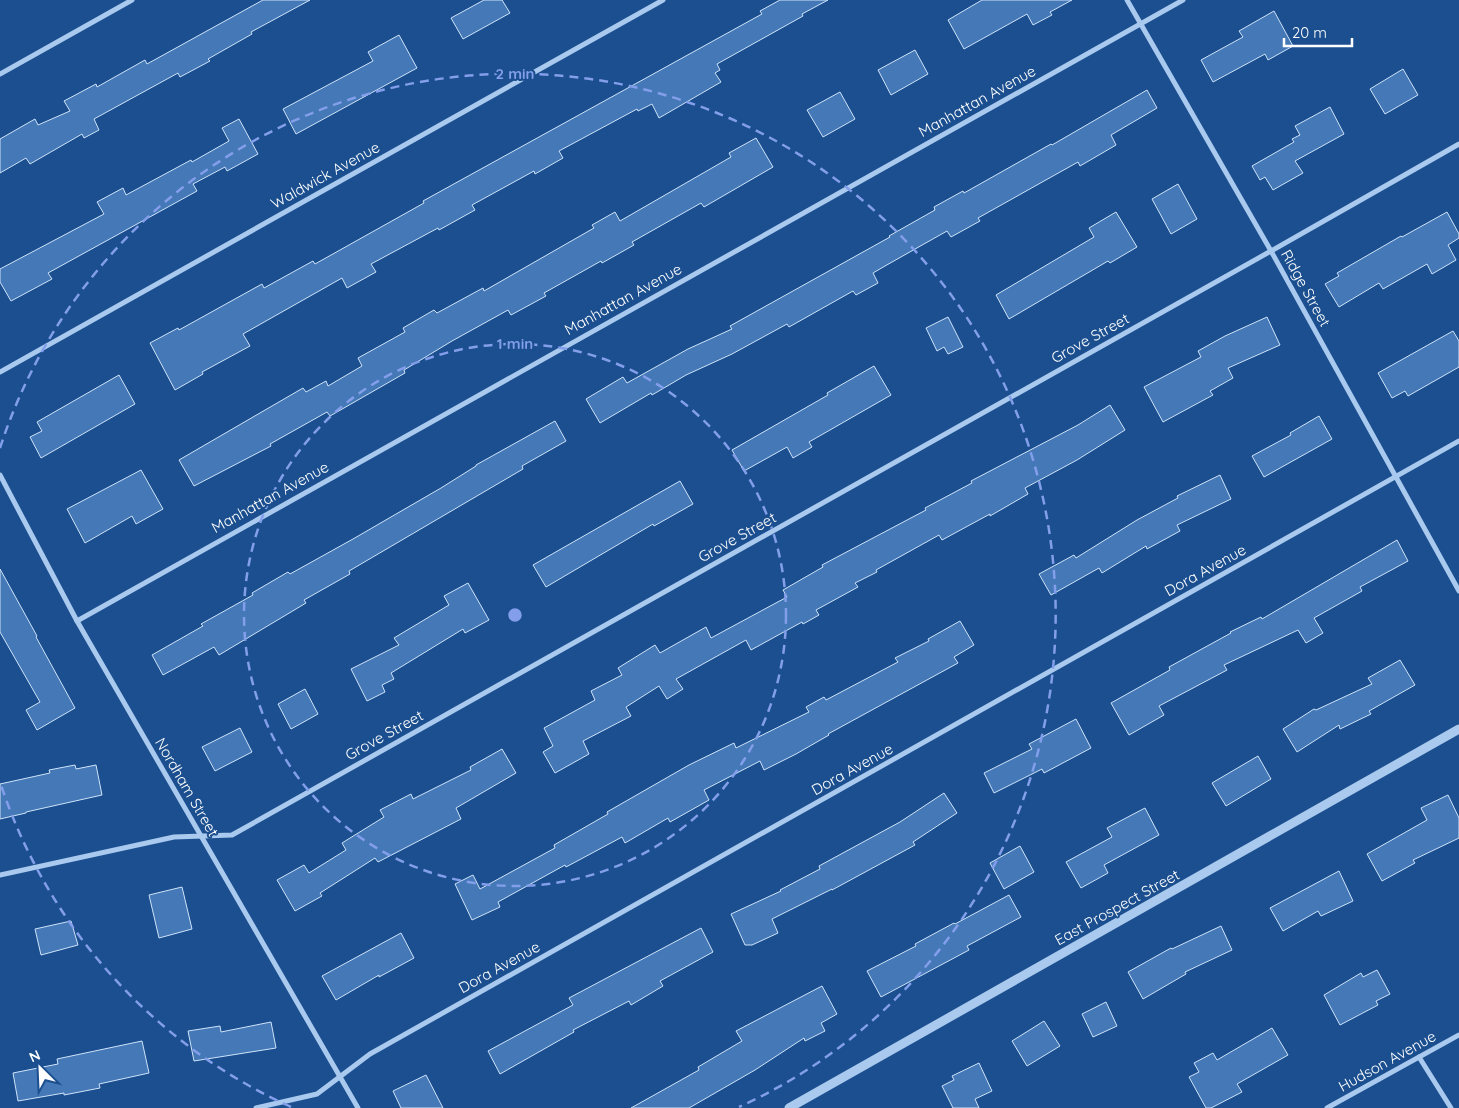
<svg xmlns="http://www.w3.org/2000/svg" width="1459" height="1108" font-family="Quicksand,sans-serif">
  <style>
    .building { fill: #4478b7; stroke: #cfe3fa }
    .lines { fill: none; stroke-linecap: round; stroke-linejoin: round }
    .minor { stroke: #a9c9ee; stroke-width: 5 }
    .tertiary { stroke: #a9c9ee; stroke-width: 9 }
    .ring { fill: none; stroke: #839eea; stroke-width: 2.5; stroke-dasharray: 9 6 }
    .labels { text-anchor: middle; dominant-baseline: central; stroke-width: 4; stroke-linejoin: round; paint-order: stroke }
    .street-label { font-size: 15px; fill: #fff; stroke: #1b4f8f }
    .centre { fill: #839eea; stroke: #1b4f8f; stroke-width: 2.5 }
    .ring-label { font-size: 15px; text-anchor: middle; font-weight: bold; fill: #839eea; stroke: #1b4f8f; stroke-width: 4; stroke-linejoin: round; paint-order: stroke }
  </style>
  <rect width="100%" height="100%" fill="#1b4f8f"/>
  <g class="building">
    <polygon points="263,0 310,0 251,32 252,34 208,59 210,61 180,77 178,73 94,119 99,130 84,138 82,134 30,164 26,158 0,173 0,139 35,119 38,125 70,111 64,101 96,84 97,87 145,60 147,64"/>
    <polygon points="484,0 502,0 510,13 463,39 451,18"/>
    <polygon points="780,0 828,0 802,14 803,16 717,64 720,70 715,73 721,82 659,118 652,104 638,111 637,109 559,151 563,158 535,174 534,171 472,205 475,210 439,230 438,228 371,264 376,272 347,288 342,278 243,334 250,346 202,372 203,374 175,390 150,343 178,328 179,330 262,284 264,288 313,261 315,264 424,203 423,201 762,14 760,11"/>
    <polygon points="982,0 1072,0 1050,12 1052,15 1033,25 1027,14 964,49 948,20"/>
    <polygon points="1274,11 1293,46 1268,60 1265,54 1213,82 1201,60 1243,37 1239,31"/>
    <polygon points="399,35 417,68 296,134 283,109 373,61 368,52"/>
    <polygon points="915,50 928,74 891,95 878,70"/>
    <polygon points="1403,69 1418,95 1385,114 1370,89"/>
    <polygon points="1147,90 1157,108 1111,135 1116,145 1080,166 1078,162 978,218 980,221 951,237 947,231 885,266 873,273 878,283 856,295 853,291 789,327 787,324 732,354 686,375 652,395 651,393 600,423 586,399 623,377 627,383 688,349 732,329 730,326 890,237 889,236 935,210 934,207 963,191 964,193 1051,144 1052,145"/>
    <polygon points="840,92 855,119 823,137 807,110"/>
    <polygon points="1330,107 1344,134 1295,161 1303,173 1273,190 1265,177 1260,180 1252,166 1294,142 1292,139 1300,135 1295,126"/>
    <polygon points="239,119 258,154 227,171 225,167 193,184 197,191 48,273 52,279 11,301 0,282 0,269 104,214 97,202 123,188 126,195 191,160 192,162 229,141 222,128"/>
    <polygon points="756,138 773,167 704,207 701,203 632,242 634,245 602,263 601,261 544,293 546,296 511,315 508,310 452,341 404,370 405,373 330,416 327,412 270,444 271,446 194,486 179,460 303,388 306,392 326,381 328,386 362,366 358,358 405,332 403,328 434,310 437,313 483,288 484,291 594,228 592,225 615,212 620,221 731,157 729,153"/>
    <polygon points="1178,184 1197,219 1171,234 1152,199"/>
    <polygon points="1116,212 1137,247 1110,263 1108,261 1009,319 996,295 1094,237 1089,228"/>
    <polygon points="1447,212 1459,234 1459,238 1448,245 1456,260 1432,274 1427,264 1383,289 1379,283 1339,307 1325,284 1339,276 1337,273 1401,236 1402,237"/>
    <polygon points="948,317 963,347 948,354 944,347 937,351 926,328"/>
    <polygon points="1267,317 1280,345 1228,368 1233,378 1210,391 1213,395 1163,422 1144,387 1201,357 1198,351 1225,336"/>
    <polygon points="1453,331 1459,341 1459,367 1408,396 1405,391 1392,398 1378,373"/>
    <polygon points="874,366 891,395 809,442 812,447 793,458 787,447 744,471 732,450 828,395 827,393"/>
    <polygon points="119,375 135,404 41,458 30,437 42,431 37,422"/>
    <polygon points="1110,405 1125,430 1077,460 1025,488 1028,494 990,516 990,514 942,540 939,535 876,570 877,572 855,583 858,587 816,610 819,615 803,624 802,622 751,650 746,640 676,679 683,689 667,699 659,686 626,707 631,716 583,741 589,754 555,773 543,752 553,746 544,728 595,700 591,691 622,675 618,668 655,645 660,653 706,627 711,638 787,597 783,590 823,567 822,565 926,510 925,508 972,483 971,481 1078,425"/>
    <polygon points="1319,416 1332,439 1264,477 1252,456 1291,435 1290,433"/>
    <polygon points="555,421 566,441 522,466 523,469 349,571 350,574 304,600 306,603 219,655 214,647 163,675 152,655 203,626 201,624 253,595 252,593 288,572 290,574 353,539 441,488 476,466 476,465"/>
    <polygon points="141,470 163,509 136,524 132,516 85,543 67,509"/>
    <polygon points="1220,475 1231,499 1177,525 1180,531 1147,549 1146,546 1102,573 1099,568 1051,595 1039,574 1074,555 1076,558 1137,520 1178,498 1177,496"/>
    <polygon points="680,481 693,504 654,526 653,524 546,587 533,565"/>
    <polygon points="1397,540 1408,561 1360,587 1362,591 1314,618 1323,633 1306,643 1298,630 1224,665 1227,670 1159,706 1164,715 1129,735 1111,703 1170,670 1169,667 1231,633 1230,632 1261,617 1262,619"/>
    <polygon points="0,569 37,636 36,637 75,708 37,730 26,710 40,702 0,632"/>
    <polygon points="468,583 489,620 465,633 463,629 391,673 394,679 382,685 385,692 367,701 351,669 399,645 394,638 449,605 444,596"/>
    <polygon points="960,621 974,645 954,657 958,663 828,734 829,735 796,754 764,770 760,761 704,790 709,800 670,822 668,818 625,843 622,837 566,867 565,865 498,902 500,907 472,920 455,884 473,875 480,889 555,848 554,845 608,814 607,812 689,765 734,743 736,748 809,712 806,707 824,697 826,700 898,662 895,658 929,641 928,639"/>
    <polygon points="1400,660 1415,685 1369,711 1371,714 1340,729 1339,725 1297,752 1283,729 1314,709 1316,710 1372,684 1368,678"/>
    <polygon points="305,689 318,714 291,729 278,704"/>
    <polygon points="1076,719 1091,748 1044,773 1042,769 994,793 984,773 1032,749 1029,744"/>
    <polygon points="240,728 252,752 215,771 202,747"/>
    <polygon points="502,749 516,773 456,808 461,819 378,862 375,858 320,893 322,896 295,911 277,880 304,865 309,873 346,850 342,843 384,817 380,810 411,794 413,799 471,770 470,767"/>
    <polygon points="1258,756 1271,779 1226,806 1212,783"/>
    <polygon points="75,765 76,769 96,765 102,795 26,812 26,813 0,819 0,784 50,773 49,770"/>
    <polygon points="944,793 957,813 913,842 915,845 832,890 832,889 772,919 778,933 752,945 745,945 731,914 781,891 780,890 820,869 819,866 900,822"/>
    <polygon points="1448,795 1459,818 1459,838 1413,860 1415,863 1382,881 1367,854 1427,820 1421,808"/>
    <polygon points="1145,808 1159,835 1104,865 1108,873 1081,888 1066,862 1112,837 1107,828"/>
    <polygon points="1020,846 1034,872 1004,889 990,863"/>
    <polygon points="1339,871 1353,901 1321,916 1318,911 1283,931 1270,908"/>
    <polygon points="182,887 192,929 159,938 149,895"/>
    <polygon points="1009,895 1021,917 967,946 969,950 881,997 867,971 916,946 915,944 954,923 955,924"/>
    <polygon points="71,921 78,945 41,955 35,929"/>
    <polygon points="1221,926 1232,950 1185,972 1186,974 1143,999 1128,972 1171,948 1172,949"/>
    <polygon points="701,928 713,952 660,981 663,986 631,1005 629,1001 573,1030 574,1032 500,1074 488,1051 573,1005 569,998"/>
    <polygon points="401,933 414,958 379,977 379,975 336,1000 322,976"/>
    <polygon points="1377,970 1390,994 1376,1001 1378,1005 1340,1025 1324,995 1361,973 1363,977"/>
    <polygon points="822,986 837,1014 821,1023 825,1031 805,1041 804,1038 755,1070 689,1108 631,1108 699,1070 698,1067 742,1041 736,1031"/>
    <polygon points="1106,1002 1117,1026 1093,1037 1082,1014"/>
    <polygon points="1044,1021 1060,1046 1027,1066 1012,1041"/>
    <polygon points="271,1022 276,1048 194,1061 188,1031 220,1026 221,1032"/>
    <polygon points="1272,1028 1288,1055 1237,1084 1242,1092 1211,1108 1206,1108 1189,1077 1199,1072 1194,1063 1213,1053 1217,1060"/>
    <polygon points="142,1041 149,1073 99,1084 100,1088 64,1095 64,1093 18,1101 13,1073 58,1064 57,1059"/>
    <polygon points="979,1063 992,1091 975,1099 979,1108 953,1108 942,1086 954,1080 952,1076"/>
    <polygon points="426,1075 443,1108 401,1108 393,1091"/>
  </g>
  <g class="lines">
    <g class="minor">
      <polyline points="1127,0 1271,251 1459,591"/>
      <polyline points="0,74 132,0"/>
      <polyline points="0,372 663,0"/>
      <polyline points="0,475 77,621 358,1108"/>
      <polyline points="77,621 1183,0"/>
      <polyline points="0,875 174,837 232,835 1271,251 1459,144"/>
      <polyline points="1419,1057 1451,1108"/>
      <polyline points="256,1108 317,1094 370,1054 1459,441"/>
      <polyline points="1327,1108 1459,1035"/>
    </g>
    <polyline class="tertiary" points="789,1108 1459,729"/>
  </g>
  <g class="ring">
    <circle cx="515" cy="615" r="271"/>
    <path d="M291 1107A541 541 0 0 1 0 782M0 448A541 541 0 1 1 739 1107"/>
  </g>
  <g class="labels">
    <g class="street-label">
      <text transform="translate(977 101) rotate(-29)">Manhattan Avenue</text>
      <text transform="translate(325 175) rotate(-29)">Waldwick Avenue</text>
      <text transform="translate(1306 288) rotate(61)">Ridge Street</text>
      <text transform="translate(623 299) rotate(-29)">Manhattan Avenue</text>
      <text transform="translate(1090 338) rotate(-29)">Grove Street</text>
      <text transform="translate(270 497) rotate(-29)">Manhattan Avenue</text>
      <text transform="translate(737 537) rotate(-29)">Grove Street</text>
      <text transform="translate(1205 570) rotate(-29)">Dora Avenue</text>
      <text transform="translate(384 735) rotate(-29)">Grove Street</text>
      <text transform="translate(852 769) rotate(-29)">Dora Avenue</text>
      <text transform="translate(187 787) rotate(60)">Nordham Street</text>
      <text transform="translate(1117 907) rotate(-29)">East Prospect Street</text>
      <text transform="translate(499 967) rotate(-29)">Dora Avenue</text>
      <text transform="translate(1387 1061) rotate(-29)">Hudson Avenue</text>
    </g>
  </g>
  <circle cx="515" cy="615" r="8" class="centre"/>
  <g class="ring-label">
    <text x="515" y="79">2 min</text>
    <text x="515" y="349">1 min</text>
  </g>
  <g transform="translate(40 1068) rotate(336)" stroke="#1b4f8f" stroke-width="4" paint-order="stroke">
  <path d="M0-4L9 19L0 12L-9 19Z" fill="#ffffff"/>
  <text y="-8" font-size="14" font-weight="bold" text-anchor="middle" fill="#ffffff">N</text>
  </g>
  <path d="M1284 38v8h68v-8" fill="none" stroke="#ffffff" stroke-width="2.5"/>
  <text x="1292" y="38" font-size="15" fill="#ffffff" stroke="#1b4f8f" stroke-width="4" paint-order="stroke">20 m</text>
</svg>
